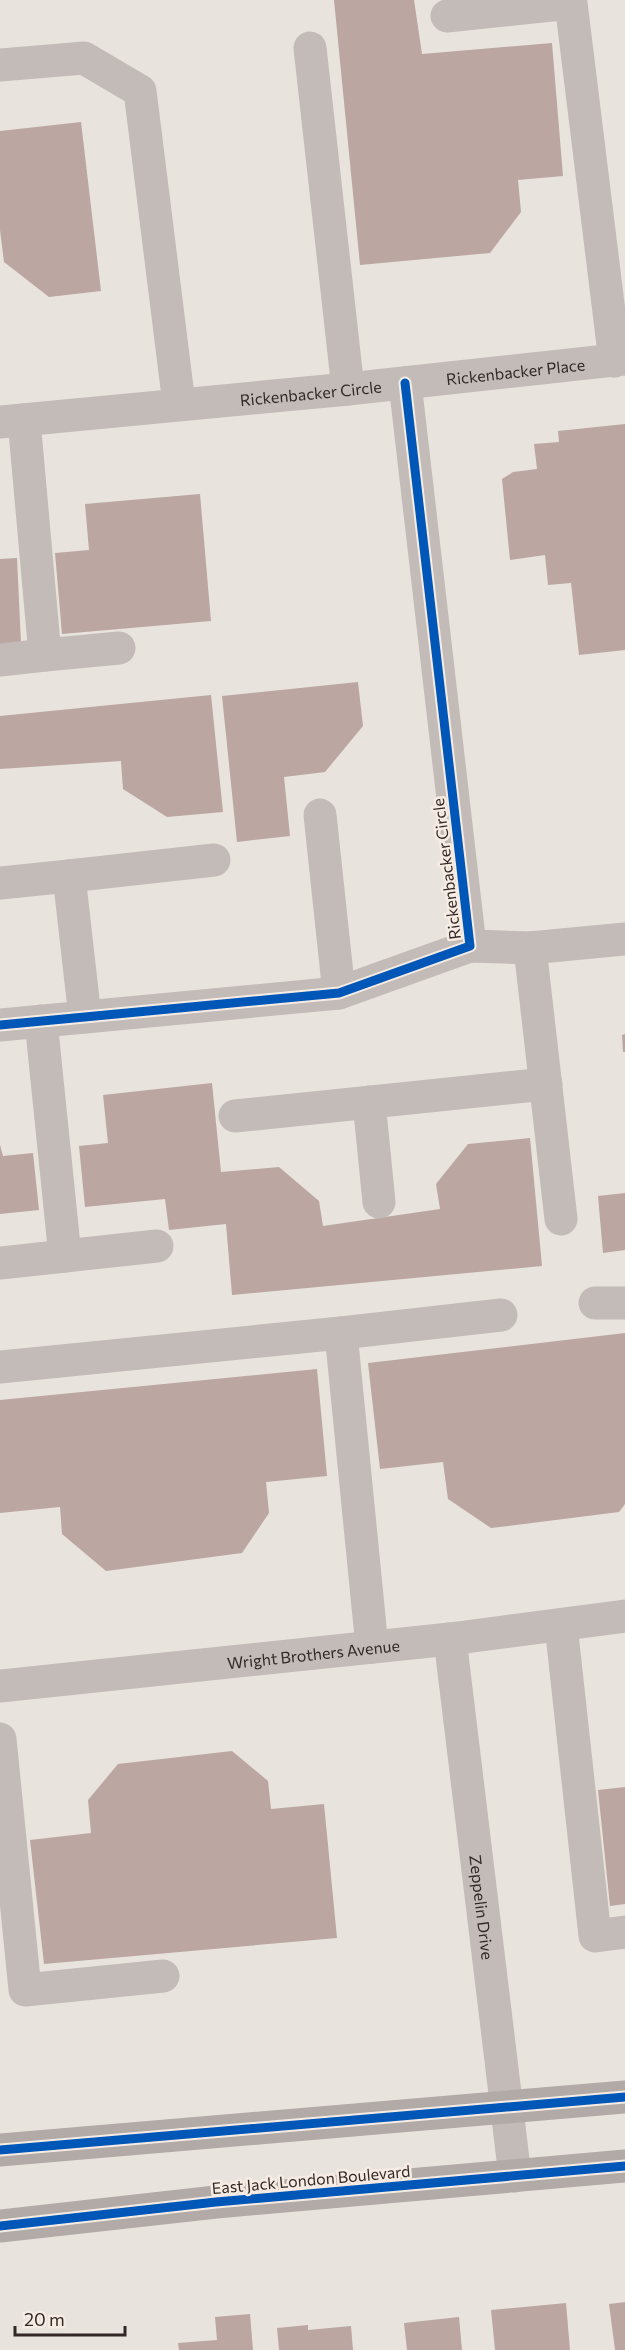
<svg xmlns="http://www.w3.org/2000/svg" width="625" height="2350" font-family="Commissioner,sans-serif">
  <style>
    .building { fill: #bba6a1 }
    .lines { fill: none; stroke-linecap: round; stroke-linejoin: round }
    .minor { stroke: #c2bbb7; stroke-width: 33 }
    .major { stroke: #b1aaa6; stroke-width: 33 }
    .cycleway-casing { stroke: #f7ece4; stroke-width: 13 }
    .cycleway { stroke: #0057b8; stroke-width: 9 }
    .labels { text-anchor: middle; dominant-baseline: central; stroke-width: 5; stroke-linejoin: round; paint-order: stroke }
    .street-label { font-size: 16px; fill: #322926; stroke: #f7ece4 }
  </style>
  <rect width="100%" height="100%" fill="#e9e3de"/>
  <g class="building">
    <polygon points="334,0 414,0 422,54 552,43 563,176 518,180 521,212 490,253 360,265"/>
    <polygon points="81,122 101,291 49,297 4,262 0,230 0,131"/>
    <polygon points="625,424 625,650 579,655 571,583 548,585 545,555 510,560 502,479 513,472 537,469 534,444 559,442 558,431"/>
    <polygon points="200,494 211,621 62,634 55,553 89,550 85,504"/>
    <polygon points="17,558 21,643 0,644 0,559"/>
    <polygon points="358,682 363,726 325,772 284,777 290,836 237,842 222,696"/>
    <polygon points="211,695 223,812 167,817 123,789 121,761 0,769 0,716"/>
    <polygon points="625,1034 625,1052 623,1052 622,1035"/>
    <polygon points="212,1083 221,1172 279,1167 319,1201 323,1226 440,1209 436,1184 468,1144 530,1138 542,1266 232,1295 226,1224 169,1230 165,1199 85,1207 79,1146 108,1143 103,1095"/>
    <polygon points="0,1145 3,1156 33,1153 39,1210 0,1214"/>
    <polygon points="625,1193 625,1250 603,1253 598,1196"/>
    <polygon points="625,1333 625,1504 619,1512 491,1528 448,1499 443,1462 380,1469 368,1363"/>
    <polygon points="317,1369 327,1476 266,1482 269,1513 242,1553 106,1571 62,1534 60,1507 0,1513 0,1400"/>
    <polygon points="232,1751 268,1781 271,1809 324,1804 337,1938 44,1964 30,1840 91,1833 88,1800 118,1764"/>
    <polygon points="625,1787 625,1904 610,1906 598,1790"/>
    <polygon points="625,2302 625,2350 615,2350 609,2304"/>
    <polygon points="566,2303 570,2350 495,2350 491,2310"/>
    <polygon points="250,2314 253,2350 179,2350 178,2343 217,2340 215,2317"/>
    <polygon points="459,2317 462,2350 407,2350 404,2323"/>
    <polygon points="308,2325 308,2330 351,2326 353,2350 279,2350 277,2328"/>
  </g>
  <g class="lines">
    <g class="minor">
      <polyline points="447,16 571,3 615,361"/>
      <polyline points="310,48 348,389"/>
      <polyline points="0,65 84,58 140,91 179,404"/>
      <path id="s1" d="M0 422 348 389 625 359"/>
      <polyline points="45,655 119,648"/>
      <polyline points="0,660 45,655 24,420"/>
      <polyline points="320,815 339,993"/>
      <polyline points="0,883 69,876"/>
      <polyline points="470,946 530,948 625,939"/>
      <polyline points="530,948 561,1219"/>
      <polyline points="85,1017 69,876 214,860"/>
      <polyline points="41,1021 65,1256 157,1246"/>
      <polyline points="0,1025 339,993 470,946 405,383"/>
      <polyline points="369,1102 379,1202"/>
      <polyline points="235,1116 546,1084"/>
      <polyline points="0,1263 65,1256"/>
      <polyline points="595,1303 625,1303"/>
      <polyline points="341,1333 501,1315"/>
      <polyline points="0,1367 341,1333 372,1647"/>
      <polyline points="561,1625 595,1936 625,1932"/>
      <path id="s2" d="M450 1639 515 2176"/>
      <path id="s3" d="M0 1686 450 1639 625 1616"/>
      <polyline points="0,1739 25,1990 163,1976"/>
    </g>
    <g class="major">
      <polyline points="0,2150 625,2097"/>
      <polyline points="0,2226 216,2202 625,2166"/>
    </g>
    <defs>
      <g id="cycleway">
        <polyline points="0,1025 339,993 470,946 405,383"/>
        <polyline points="0,2150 625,2097"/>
        <polyline points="0,2226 216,2202 625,2166"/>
      </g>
    </defs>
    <use href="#cycleway" class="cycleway-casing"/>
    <use href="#cycleway" class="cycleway"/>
  </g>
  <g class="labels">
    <g class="street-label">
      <text stroke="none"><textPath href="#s1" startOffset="518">Rickenbacker Place</textPath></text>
      <text stroke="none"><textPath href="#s1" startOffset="312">Rickenbacker Circle</textPath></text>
      <text transform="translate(446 869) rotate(-97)">Rickenbacker Circle</text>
      <text stroke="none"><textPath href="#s3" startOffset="315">Wright Brothers Avenue</textPath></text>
      <text stroke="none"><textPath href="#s2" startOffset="270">Zeppelin Drive</textPath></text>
      <text transform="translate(311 2179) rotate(-5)">East Jack London Boulevard</text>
    </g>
  </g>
  <path d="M15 2326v9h110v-9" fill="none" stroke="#322926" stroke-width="3"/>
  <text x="24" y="2326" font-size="18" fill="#322926" stroke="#f7ece4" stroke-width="4.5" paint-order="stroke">20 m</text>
</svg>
